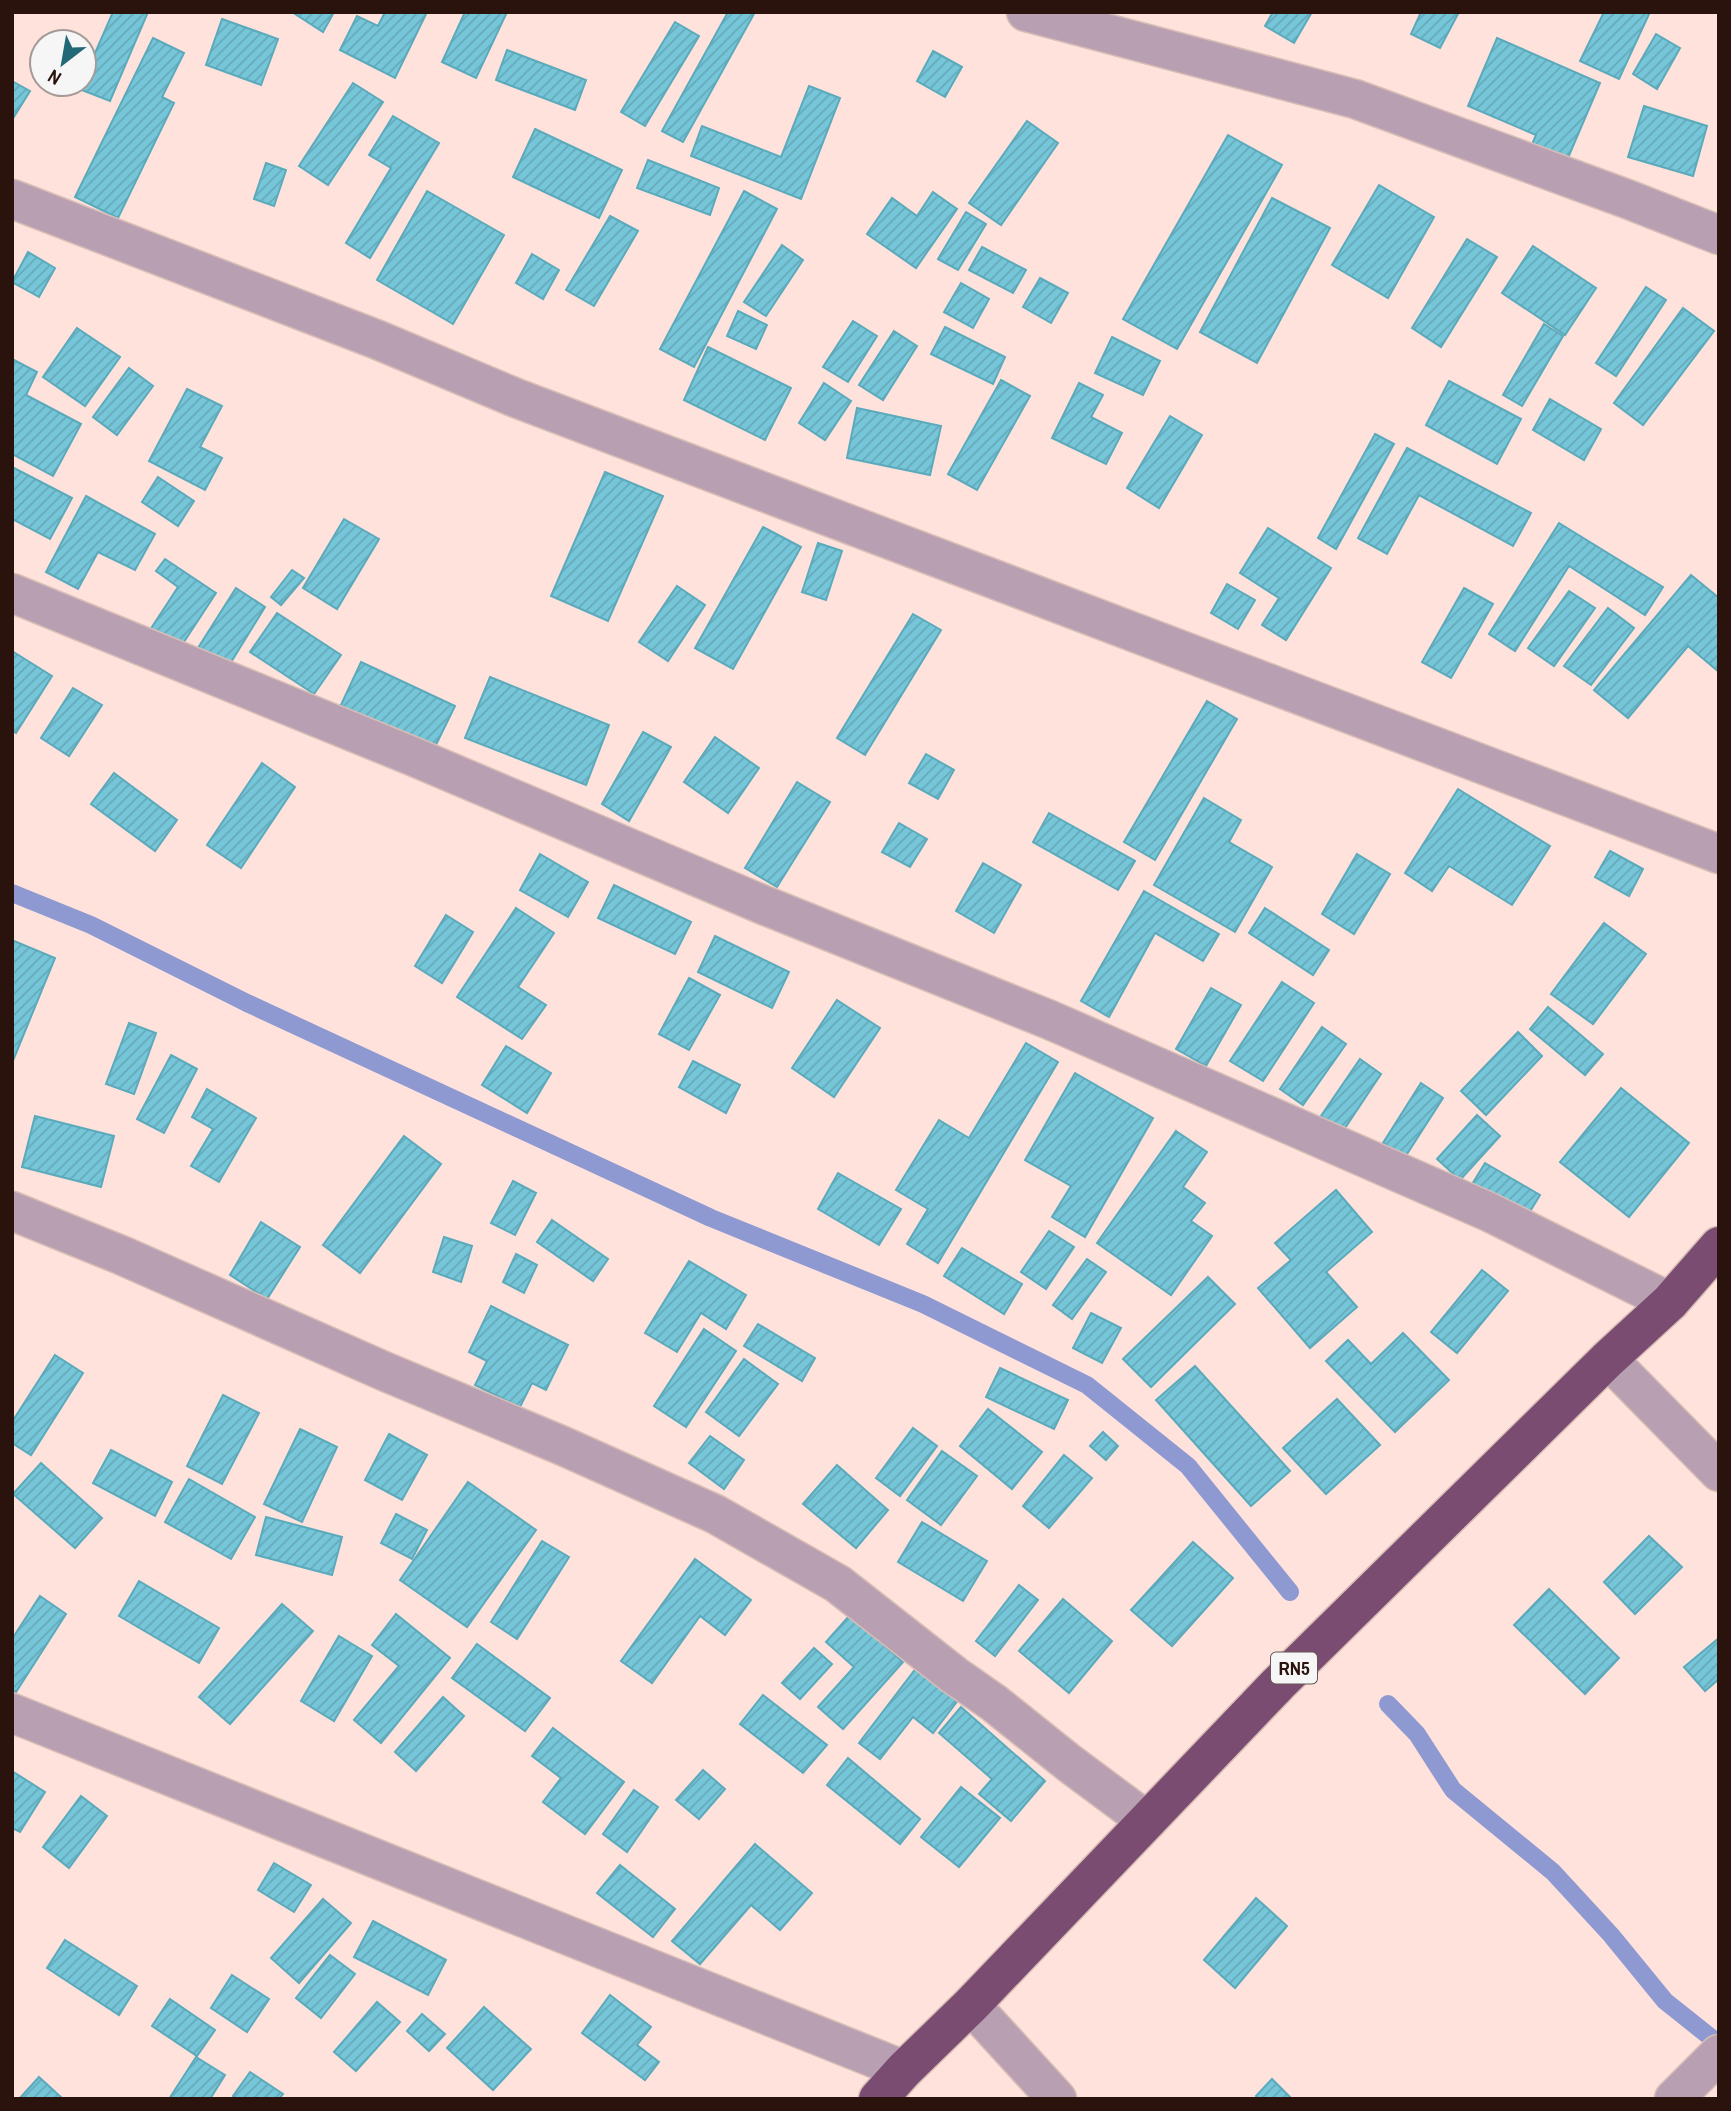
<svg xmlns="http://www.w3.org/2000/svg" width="1731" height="2111" font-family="'Archivo Narrow',sans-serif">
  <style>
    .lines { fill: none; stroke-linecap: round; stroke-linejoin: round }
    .stream { stroke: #8e99d1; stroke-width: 18 }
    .building { fill: url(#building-hatch); stroke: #5aaabc; stroke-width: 2 }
    .street-casing { stroke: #d8bdb6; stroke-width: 41 }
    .highway-casing { stroke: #d8bdb6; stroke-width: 41 }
    .street { stroke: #b8a0b2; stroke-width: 38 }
    .highway { stroke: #7b4c71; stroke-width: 38 }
    .labels { text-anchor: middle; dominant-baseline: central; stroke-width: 5; stroke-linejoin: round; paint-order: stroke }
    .shield { fill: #f6f6f6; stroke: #675653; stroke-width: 2 }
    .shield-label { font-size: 19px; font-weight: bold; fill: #2a120d }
  </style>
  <defs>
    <pattern id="building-hatch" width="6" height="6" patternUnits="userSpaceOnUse" patternTransform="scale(1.75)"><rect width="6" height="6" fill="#76c6d9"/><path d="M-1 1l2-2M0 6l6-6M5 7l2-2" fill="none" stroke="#66a9b9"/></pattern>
  </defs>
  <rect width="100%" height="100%" fill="#fee2db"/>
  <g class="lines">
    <g class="stream">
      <polyline points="12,893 91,925 247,1003 711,1218 923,1304 1087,1385 1188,1466 1290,1592"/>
      <polyline points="1388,1704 1417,1734 1453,1790 1553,1872 1611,1935 1665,2001 1719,2044"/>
    </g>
  </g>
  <g class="building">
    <polygon points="113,12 148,12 110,101 79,89 81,84 84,84 84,78"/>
    <polygon points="292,12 334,12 323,32"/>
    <polygon points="385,12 427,12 395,78 340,50 357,16 378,26"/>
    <polygon points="465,12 507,12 476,78 442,62"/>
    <polygon points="728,12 755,12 683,142 662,131"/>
    <polygon points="1273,12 1312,12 1294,43 1265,26"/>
    <polygon points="1421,12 1459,12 1440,48 1411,34"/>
    <polygon points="1604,12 1650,12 1619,79 1580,61"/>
    <polygon points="222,19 278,39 261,85 206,65"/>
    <polygon points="675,22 699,36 645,126 621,112"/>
    <polygon points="1656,34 1680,48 1657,89 1633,74"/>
    <polygon points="153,38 184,53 162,97 174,103 118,218 75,197"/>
    <polygon points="1497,38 1600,83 1565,165 1530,149 1536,135 1468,106"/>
    <polygon points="507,50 586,80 575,110 496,80"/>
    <polygon points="933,51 962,67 945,97 917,81"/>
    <polygon points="12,81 30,91 12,120"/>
    <polygon points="353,83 383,102 328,185 299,166"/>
    <polygon points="809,86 840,98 801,199 691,156 702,126 781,157"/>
    <polygon points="1644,106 1707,126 1693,176 1628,157"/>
    <polygon points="393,116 439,143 370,258 346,243 391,168 369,155"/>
    <polygon points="1027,121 1058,143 1001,225 969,203"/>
    <polygon points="535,129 622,170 599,218 513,177"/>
    <polygon points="1228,135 1282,165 1177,349 1123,319"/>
    <polygon points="648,160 719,188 710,215 637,188"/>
    <polygon points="266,163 286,170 274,206 254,199"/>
    <polygon points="1379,185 1434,217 1388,298 1332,265"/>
    <polygon points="427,191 504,235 453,324 377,280"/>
    <polygon points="744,191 777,209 694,367 660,349"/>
    <polygon points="933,192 957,209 916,268 867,234 892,198 917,216"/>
    <polygon points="1272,198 1330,228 1257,363 1200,332"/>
    <polygon points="966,212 986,224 958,270 938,259"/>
    <polygon points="610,216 638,231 594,306 566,290"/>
    <polygon points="1467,239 1497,257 1441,347 1412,328"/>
    <polygon points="782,245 803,260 766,316 744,302"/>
    <polygon points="1533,246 1596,288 1565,335 1502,293"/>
    <polygon points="982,247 1026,270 1013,293 969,270"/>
    <polygon points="28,252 55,268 39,297 12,282"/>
    <polygon points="532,254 559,270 543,299 516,283"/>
    <polygon points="1040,278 1068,293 1051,323 1023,307"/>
    <polygon points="961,283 989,299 973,328 944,312"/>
    <polygon points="1646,287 1666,300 1616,376 1596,363"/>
    <polygon points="1683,308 1714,331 1643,425 1614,403"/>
    <polygon points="738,311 767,325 756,349 727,336"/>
    <polygon points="853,321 877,336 848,382 823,367"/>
    <polygon points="1544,324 1563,336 1522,406 1503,395"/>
    <polygon points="945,327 1005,357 993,384 931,354"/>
    <polygon points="77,328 120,357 85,406 43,377"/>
    <polygon points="894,331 917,346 883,400 859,385"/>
    <polygon points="1112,337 1160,361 1143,395 1095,373"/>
    <polygon points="708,347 791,388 765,440 684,400"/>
    <polygon points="12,359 37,372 26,395 81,424 53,476 12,454"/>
    <polygon points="129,368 153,386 117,435 93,417"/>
    <polygon points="1001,380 1030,396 977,490 948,474"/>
    <polygon points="1449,381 1521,419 1497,464 1426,425"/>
    <polygon points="824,383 851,401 825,440 799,423"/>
    <polygon points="1079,383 1103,395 1091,417 1122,433 1106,464 1052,438"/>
    <polygon points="187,389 222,406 200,447 222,458 205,490 149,461"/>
    <polygon points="1550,399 1601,429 1584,460 1533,430"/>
    <polygon points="857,408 941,426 930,475 847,458"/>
    <polygon points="1170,416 1202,435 1159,508 1127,488"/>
    <polygon points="1375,434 1394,444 1336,549 1318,538"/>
    <polygon points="1407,448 1531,513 1513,546 1419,495 1387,554 1358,538"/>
    <polygon points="12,467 72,498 50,539 12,519"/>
    <polygon points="605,472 663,496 608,621 551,596"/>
    <polygon points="158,477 194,501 178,526 142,502"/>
    <polygon points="86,496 155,534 135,570 98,552 78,589 46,572"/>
    <polygon points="344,519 379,539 337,609 303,588"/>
    <polygon points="1559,523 1663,587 1645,615 1569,566 1515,651 1489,634"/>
    <polygon points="763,527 801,547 733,669 695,648"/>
    <polygon points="1268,528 1331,568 1286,640 1262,625 1279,598 1240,573"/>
    <polygon points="818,543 842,551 826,600 802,592"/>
    <polygon points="165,559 216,593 180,648 150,630 178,587 156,571"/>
    <polygon points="292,570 304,578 281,605 271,597"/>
    <polygon points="1691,575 1719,598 1719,672 1688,646 1628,718 1594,690"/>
    <polygon points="1227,584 1255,600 1238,629 1211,613"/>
    <polygon points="677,586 705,605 668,661 639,642"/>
    <polygon points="236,588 265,607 228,667 198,648"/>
    <polygon points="1464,588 1493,604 1451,678 1422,662"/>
    <polygon points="1569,591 1595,608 1554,666 1528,648"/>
    <polygon points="1608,608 1634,628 1591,685 1564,666"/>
    <polygon points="277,613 341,655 314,694 250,652"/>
    <polygon points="913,614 941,630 865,755 837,738"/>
    <polygon points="12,651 52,676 16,733 12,731"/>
    <polygon points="361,662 455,706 433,751 340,707"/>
    <polygon points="490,677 609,725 586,785 465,738"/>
    <polygon points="73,688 102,705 69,756 41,738"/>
    <polygon points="1207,701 1237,719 1155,860 1124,842"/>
    <polygon points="643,732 671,747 629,821 602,804"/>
    <polygon points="715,737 759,768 728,813 684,782"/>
    <polygon points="926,754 954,770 938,799 909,783"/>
    <polygon points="262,763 295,787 241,868 207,845"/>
    <polygon points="114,773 177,820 155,851 91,804"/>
    <polygon points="797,782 830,802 777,887 745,868"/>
    <polygon points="1458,789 1550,846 1512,905 1449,866 1432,891 1405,873"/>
    <polygon points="1204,798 1241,820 1229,842 1272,867 1235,932 1154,885"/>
    <polygon points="1049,813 1135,861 1118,890 1033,842"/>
    <polygon points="899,823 927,839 910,867 882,852"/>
    <polygon points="1610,851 1643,869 1629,896 1595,877"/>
    <polygon points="540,854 588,882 568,917 520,890"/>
    <polygon points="1357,854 1390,874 1354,934 1322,914"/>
    <polygon points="983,863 1021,885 994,933 956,911"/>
    <polygon points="614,885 691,922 675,954 598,918"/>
    <polygon points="1144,891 1219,934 1203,961 1155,933 1109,1017 1081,1001"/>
    <polygon points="516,908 554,933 518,987 546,1005 522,1039 457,997"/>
    <polygon points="1265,908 1329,950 1313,975 1249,933"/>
    <polygon points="446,915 473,932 442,983 415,966"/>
    <polygon points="1604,923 1646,954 1593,1024 1551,994"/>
    <polygon points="715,936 789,972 772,1008 698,972"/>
    <polygon points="14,941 55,958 12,1063 12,944"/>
    <polygon points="689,978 720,995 689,1050 659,1034"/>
    <polygon points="1282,982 1314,1003 1263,1081 1230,1061"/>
    <polygon points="1211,988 1241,1005 1206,1066 1176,1049"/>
    <polygon points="837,1000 880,1028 834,1097 792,1068"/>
    <polygon points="1548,1007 1603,1054 1585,1075 1530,1029"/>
    <polygon points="129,1023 156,1033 134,1094 106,1084"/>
    <polygon points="1322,1027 1346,1044 1303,1105 1280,1089"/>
    <polygon points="1518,1032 1542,1056 1486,1115 1461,1091"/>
    <polygon points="1026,1043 1058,1062 938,1263 907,1244 928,1209 896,1190 939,1120 969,1138"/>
    <polygon points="506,1046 551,1073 527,1113 482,1085"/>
    <polygon points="171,1055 197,1069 164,1133 137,1119"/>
    <polygon points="1360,1059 1381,1074 1343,1131 1321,1116"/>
    <polygon points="693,1061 740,1085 726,1113 679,1087"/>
    <polygon points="1075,1073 1153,1118 1085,1237 1052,1217 1071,1186 1025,1160"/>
    <polygon points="1421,1083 1443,1098 1405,1157 1383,1143"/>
    <polygon points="1621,1088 1689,1143 1629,1217 1560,1162"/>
    <polygon points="207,1089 256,1118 219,1182 191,1166 213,1129 192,1117"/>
    <polygon points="1477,1115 1500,1136 1460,1180 1437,1159"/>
    <polygon points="35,1116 114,1136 101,1187 22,1167"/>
    <polygon points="1176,1131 1207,1152 1183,1187 1205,1203 1191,1221 1212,1236 1171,1295 1097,1243"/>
    <polygon points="404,1136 441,1164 360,1273 323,1245"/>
    <polygon points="1485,1163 1540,1195 1526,1218 1471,1186"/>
    <polygon points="838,1173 901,1209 879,1245 818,1209"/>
    <polygon points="513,1181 536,1193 515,1235 491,1223"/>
    <polygon points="1336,1190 1372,1232 1326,1272 1357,1307 1310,1348 1258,1288 1291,1260 1275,1243"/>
    <polygon points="552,1220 608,1259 593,1281 537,1242"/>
    <polygon points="261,1222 300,1247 267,1299 230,1275"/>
    <polygon points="1049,1231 1074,1247 1046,1289 1021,1272"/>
    <polygon points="444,1237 472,1246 461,1282 433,1272"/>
    <polygon points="962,1248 1022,1284 1004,1314 944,1276"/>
    <polygon points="516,1254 537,1265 524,1293 503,1282"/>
    <polygon points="1087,1259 1106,1272 1072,1319 1053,1305"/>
    <polygon points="689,1261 746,1295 726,1329 701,1313 677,1352 645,1333"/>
    <polygon points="1482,1270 1508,1291 1457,1353 1431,1332"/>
    <polygon points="1208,1277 1235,1304 1151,1387 1123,1359"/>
    <polygon points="491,1306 568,1345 546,1390 532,1383 520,1407 475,1385 487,1361 469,1352"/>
    <polygon points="1091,1313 1121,1328 1102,1363 1073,1348"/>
    <polygon points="758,1324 815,1358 802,1381 744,1346"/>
    <polygon points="704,1329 736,1351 686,1427 654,1406"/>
    <polygon points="1403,1333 1449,1380 1395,1432 1326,1361 1348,1340 1371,1364"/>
    <polygon points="55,1355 83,1373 31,1455 12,1443 12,1422"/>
    <polygon points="744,1359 778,1384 739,1436 706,1412"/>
    <polygon points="1195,1366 1290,1471 1251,1506 1156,1400"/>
    <polygon points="1000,1368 1068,1400 1054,1429 986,1397"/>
    <polygon points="223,1395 259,1413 222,1484 187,1466"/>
    <polygon points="1337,1399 1380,1445 1326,1494 1283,1448"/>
    <polygon points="988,1409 1042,1452 1012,1489 960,1446"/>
    <polygon points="913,1428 937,1446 900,1496 876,1478"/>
    <polygon points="300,1429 337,1447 302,1522 264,1504"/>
    <polygon points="1103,1432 1118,1446 1106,1460 1090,1446"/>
    <polygon points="389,1434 427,1455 402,1500 365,1480"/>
    <polygon points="710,1436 744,1460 724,1489 689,1463"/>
    <polygon points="111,1450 172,1482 155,1516 93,1483"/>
    <polygon points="942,1451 977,1476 941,1525 907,1500"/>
    <polygon points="1064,1455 1092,1478 1049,1528 1023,1506"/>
    <polygon points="41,1463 102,1518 75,1548 13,1494"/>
    <polygon points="837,1465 888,1510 856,1548 803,1504"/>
    <polygon points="189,1479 255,1517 231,1559 165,1522"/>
    <polygon points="468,1482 536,1530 467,1627 400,1580"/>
    <polygon points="396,1514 427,1530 412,1559 381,1543"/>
    <polygon points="266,1517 342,1537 332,1575 256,1555"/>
    <polygon points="922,1522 987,1561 963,1601 898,1562"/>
    <polygon points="1649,1536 1682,1567 1635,1614 1604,1582"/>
    <polygon points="542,1541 569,1557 517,1639 491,1622"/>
    <polygon points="1193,1542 1233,1578 1172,1646 1131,1610"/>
    <polygon points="695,1559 751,1600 725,1635 700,1616 652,1683 621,1661"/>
    <polygon points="139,1581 219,1628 199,1663 119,1616"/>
    <polygon points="1019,1585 1038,1600 995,1656 976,1641"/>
    <polygon points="1549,1589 1619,1658 1585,1694 1514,1625"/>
    <polygon points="40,1596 66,1614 16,1692 12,1689 12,1639"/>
    <polygon points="1063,1599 1112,1641 1069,1693 1019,1651"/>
    <polygon points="282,1604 313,1631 230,1724 199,1697"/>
    <polygon points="396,1614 450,1658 381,1743 354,1720 399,1666 372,1645"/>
    <polygon points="850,1615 903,1662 843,1729 818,1707 854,1667 826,1642"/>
    <polygon points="339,1636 372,1656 334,1721 301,1701"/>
    <polygon points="1719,1638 1719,1679 1705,1691 1684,1667"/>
    <polygon points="477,1644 550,1698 525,1731 452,1678"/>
    <polygon points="814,1648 832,1664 800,1699 782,1683"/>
    <polygon points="917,1667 959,1699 933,1733 913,1717 880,1759 859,1743"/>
    <polygon points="763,1695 827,1745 803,1773 740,1724"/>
    <polygon points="443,1697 464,1716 416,1771 395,1752"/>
    <polygon points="961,1707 1045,1781 1011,1821 979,1794 992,1779 939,1733"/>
    <polygon points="553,1728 624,1782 585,1834 543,1802 561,1778 532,1756"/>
    <polygon points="848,1758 920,1819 900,1844 827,1785"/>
    <polygon points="703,1770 725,1789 699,1819 676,1800"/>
    <polygon points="12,1771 45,1792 20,1832 12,1828"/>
    <polygon points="961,1787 1000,1818 959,1867 921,1837"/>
    <polygon points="634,1790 658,1807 627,1852 603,1834"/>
    <polygon points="81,1796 107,1816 69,1868 43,1847"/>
    <polygon points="755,1844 812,1893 780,1930 751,1905 700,1964 672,1941"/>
    <polygon points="274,1863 311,1885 294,1912 258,1890"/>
    <polygon points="620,1865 675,1909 653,1937 597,1893"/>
    <polygon points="1256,1898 1287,1926 1235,1988 1204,1960"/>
    <polygon points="323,1899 351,1923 299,1983 271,1958"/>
    <polygon points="373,1921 446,1960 428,1995 354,1957"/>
    <polygon points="65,1940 137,1986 119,2015 47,1968"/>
    <polygon points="330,1955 355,1974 321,2018 296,1998"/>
    <polygon points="232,1975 269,1999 247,2032 211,2008"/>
    <polygon points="610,1995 651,2027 637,2045 659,2062 645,2080 582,2033"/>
    <polygon points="170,1999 215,2030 197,2056 152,2026"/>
    <polygon points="377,2002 400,2022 356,2071 334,2052"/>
    <polygon points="484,2007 531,2049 493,2090 447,2048"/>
    <polygon points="422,2014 445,2034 429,2051 407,2031"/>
    <polygon points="196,2057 225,2075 210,2099 169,2099"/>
    <polygon points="250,2072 283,2094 279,2099 237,2099 233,2096"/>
    <polygon points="39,2077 63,2099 19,2099"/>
    <polygon points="1272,2079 1292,2099 1259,2099 1256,2096"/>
  </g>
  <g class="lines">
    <defs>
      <g id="street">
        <polyline points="1026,12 1355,99 1627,199 1719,235"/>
        <polyline points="12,199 378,340 516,398 1719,854"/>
        <polyline points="12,593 412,756 766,906 1050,1020 1489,1212 1670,1302"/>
        <polyline points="12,1211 121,1255 386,1372 563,1446 715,1514 838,1584 954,1675 994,1703 1069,1763 1147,1821"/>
        <polyline points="1608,1359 1719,1472"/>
        <polyline points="12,1713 904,2070"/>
        <polyline points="971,2005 1057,2099"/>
        <polyline points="1674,2099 1719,2054"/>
      </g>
      <polyline id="highway" points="878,2099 904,2070 971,2005 1278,1684 1608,1359 1670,1302 1719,1246"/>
    </defs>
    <use href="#street" class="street-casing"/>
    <use href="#highway" class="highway-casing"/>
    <use href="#street" class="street"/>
    <use href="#highway" class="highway"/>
  </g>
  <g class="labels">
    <rect class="shield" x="1271" y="1652.5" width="46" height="31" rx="5"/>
    <g class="shield-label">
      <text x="1294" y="1668">RN5</text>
    </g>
  </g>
  <rect width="1731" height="2111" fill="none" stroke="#2a120d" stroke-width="28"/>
  <g transform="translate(63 63) rotate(211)"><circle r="33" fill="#f6f6f6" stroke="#a49b99" stroke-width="2"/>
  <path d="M0-5L12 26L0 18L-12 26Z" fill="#226978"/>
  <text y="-10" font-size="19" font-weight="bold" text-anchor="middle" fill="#2a120d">N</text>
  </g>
</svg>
